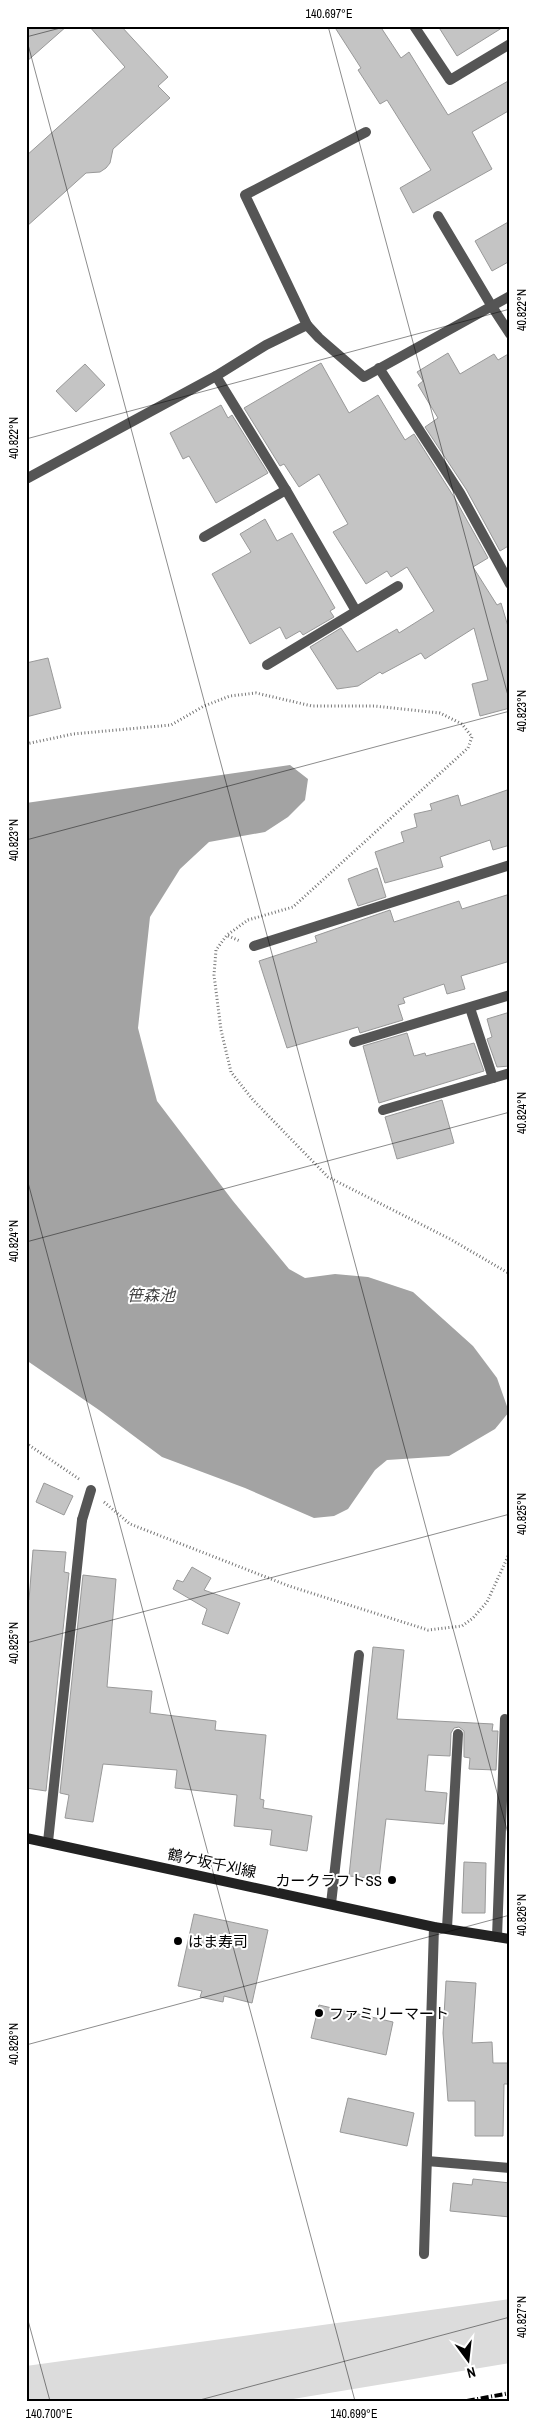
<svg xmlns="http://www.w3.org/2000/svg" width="536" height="2427" font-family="'Archivo Narrow','Noto Sans JP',sans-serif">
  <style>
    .green { fill: #dcdcdc }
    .water { fill: #a3a3a3 }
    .building { fill: #c4c4c4; stroke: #999 }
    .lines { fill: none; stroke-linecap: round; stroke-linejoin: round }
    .path { stroke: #777; stroke-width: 3; stroke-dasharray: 1 2.5; stroke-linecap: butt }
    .lane { stroke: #555; stroke-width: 10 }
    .street { stroke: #555; stroke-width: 10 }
    .secondary { stroke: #222; stroke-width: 10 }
    .rail { stroke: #000; stroke-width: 4; stroke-dasharray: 8 2.5 1 2.5; stroke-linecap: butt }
    .ticks { fill: none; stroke: #000; stroke-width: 1; stroke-opacity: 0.45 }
    .poi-dot { fill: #000; stroke: #fff; stroke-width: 2 }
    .labels { text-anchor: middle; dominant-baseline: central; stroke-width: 4; stroke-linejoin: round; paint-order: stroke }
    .street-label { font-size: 15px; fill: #000; stroke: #fff }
    .poi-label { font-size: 15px; fill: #000; stroke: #fff; text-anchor: start }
    .water-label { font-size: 16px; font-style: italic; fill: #444; stroke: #fff }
    .neatline { fill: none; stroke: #000; stroke-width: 2 }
    .ticks-label { font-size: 12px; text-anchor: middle; fill: #000 }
  </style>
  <rect width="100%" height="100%" fill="#fff"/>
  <polygon class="green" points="510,2299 510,2363 281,2401 26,2401 26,2366"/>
  <polygon class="water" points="290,765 308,779 305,800 288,817 265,832 209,842 180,869 150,917 138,1028 157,1101 233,1201 289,1269 305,1278 335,1274 368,1277 413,1292 473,1346 497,1378 509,1412 495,1429 449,1456 387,1460 375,1470 348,1509 334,1516 314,1518 245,1488 162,1457 99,1410 26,1360 26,803"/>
  <g class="building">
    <polygon points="26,26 67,26 26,62"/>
    <polygon points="89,26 121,26 168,77 158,86 170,98 113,149 110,163 106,168 100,172 86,173 26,227 26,156 125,67"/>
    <polygon points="334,26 380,26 401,58 409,52 448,115 510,80 510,110 472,132 492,169 413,213 400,188 431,170 387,100 380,104 358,70 361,68"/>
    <polygon points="438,26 505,26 457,56"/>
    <polygon points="510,221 510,261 492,271 475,241"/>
    <polygon points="448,353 460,374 494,354 498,360 510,353 510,545 500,551 466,489 425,427 438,418 418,385 423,381 417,372"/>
    <polygon points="321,363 349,413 378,395 405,440 414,434 454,497 488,558 473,567 497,605 501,603 510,633 510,708 480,716 472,684 488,680 474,628 425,659 421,653 382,674 380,672 358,686 337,689 310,647 341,628 357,652 397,629 399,633 434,611 407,567 391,577 387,571 366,584 333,532 348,524 319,474 299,487 284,464 280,466 244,408"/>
    <polygon points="85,364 105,385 76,412 56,391"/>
    <polygon points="221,405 228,418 232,415 268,473 216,503 189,456 183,459 170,433"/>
    <polygon points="265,519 277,541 292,533 335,608 330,611 334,617 303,635 300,631 286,639 280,627 250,644 212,574 251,552 240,534"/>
    <polygon points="48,658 61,708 26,717 26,663"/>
    <polygon points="510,789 510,845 493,850 490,840 440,857 443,867 385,883 375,852 404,842 401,832 417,827 414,814 432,810 430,804 458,795 461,806"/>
    <polygon points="377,868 386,897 358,906 348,879"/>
    <polygon points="510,894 510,961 461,976 465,989 447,994 444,984 403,998 405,1003 398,1005 403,1020 360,1033 358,1027 287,1048 259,961 317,942 315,936 390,910 394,922 459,901 462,909"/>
    <polygon points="510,1012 510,1066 497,1067 487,1039 492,1037 487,1019"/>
    <polygon points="407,1033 414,1056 425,1053 426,1056 474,1043 484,1071 379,1103 363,1046"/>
    <polygon points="442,1100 454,1143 397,1159 385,1117"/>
    <polygon points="44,1483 73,1496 64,1515 36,1502"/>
    <polygon points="33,1550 66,1552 64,1572 69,1573 46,1791 26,1788 26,1600 29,1600"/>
    <polygon points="192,1567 211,1578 204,1590 240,1603 228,1634 202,1624 207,1609 173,1589 177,1580 183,1582"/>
    <polygon points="83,1575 116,1579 107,1687 152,1691 150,1713 216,1721 215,1730 266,1735 260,1799 264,1800 263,1808 312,1816 307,1851 270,1845 272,1830 234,1826 237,1795 175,1788 177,1770 103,1764 93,1822 65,1818 69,1795 60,1793"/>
    <polygon points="373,1647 404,1650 397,1719 493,1724 492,1731 498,1731 496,1770 469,1769 470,1758 464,1757 464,1731 459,1727 454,1728 451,1733 450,1756 428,1755 425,1791 447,1793 444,1824 386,1819 379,1879 349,1876"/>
    <polygon points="464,1862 486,1863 485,1913 462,1913"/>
    <polygon points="194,1914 268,1930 252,2003 224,1996 223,2002 200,1997 202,1991 178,1986"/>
    <polygon points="446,1981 476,1983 472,2043 492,2042 493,2063 510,2063 510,2084 504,2084 503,2136 475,2136 475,2101 448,2101 443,2033"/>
    <polygon points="319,2005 393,2022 386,2055 311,2038"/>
    <polygon points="348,2098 414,2113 407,2146 340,2132"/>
    <polygon points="473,2179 510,2183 510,2217 450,2211 453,2183 472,2185"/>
  </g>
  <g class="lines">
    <g class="path">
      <polyline points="26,744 73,734 171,725 204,706 230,696 256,693 312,706 374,706 440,713 462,724 472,737 468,748 293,907 248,920 227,935 216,950 214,975 221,1030 231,1072 253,1100 328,1177 450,1239 510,1274"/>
      <polyline points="228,936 240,941"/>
      <polyline points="26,1443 79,1479"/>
      <polyline points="104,1502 130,1524 289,1586 428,1630 462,1626 473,1618 487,1602 510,1552"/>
    </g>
    <g class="lane">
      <polyline points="438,216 491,305"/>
      <polyline points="307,325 245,195 366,132"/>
      <polyline points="267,665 398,586"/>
      <polyline points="383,1110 493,1078"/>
      <polyline points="82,1520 91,1490"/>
      <polyline points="331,1904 359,1655"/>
      <polyline points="447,1928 458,1734"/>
      <polyline points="497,1937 505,1719"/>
      <polyline points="427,2161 510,2168"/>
      <polyline points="424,2254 434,1927"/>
    </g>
    <g class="street">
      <polyline points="414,26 450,80 510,44"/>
      <polyline points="491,305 510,334"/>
      <polyline points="379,368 460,493 510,584"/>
      <polyline points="216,376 286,490 356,611"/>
      <polyline points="26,479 216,376 266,345 307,325 319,338 364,377 510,296"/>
      <polyline points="204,537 286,490"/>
      <polyline points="254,946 510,865"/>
      <polyline points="470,1008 493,1078 510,1073"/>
      <polyline points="354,1042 510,995"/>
      <polyline points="48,1842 82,1520"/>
    </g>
    <polyline class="secondary" points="26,1838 434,1927 510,1939"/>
    <polyline class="rail" points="467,2401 510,2393"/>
  </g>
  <path class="ticks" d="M328 26 510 703M26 37 510 1841M26 37 68 26M26 439 510 309M26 840 510 711M26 1175 355 2401M26 1242 510 1112M26 1643 510 1514M26 2045 510 1915M26 2313 50 2401M196 2401 510 2317"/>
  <g class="poi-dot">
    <circle cx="392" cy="1880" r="5"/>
    <circle cx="178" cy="1941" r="5"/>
    <circle cx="319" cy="2013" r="5"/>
  </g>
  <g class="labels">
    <g class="street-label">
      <text transform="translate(212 1863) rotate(12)">鶴ケ坂千刈線</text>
    </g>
    <g class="poi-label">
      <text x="382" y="1880" text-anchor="end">カークラフトSS</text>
      <text x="188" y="1941">はま寿司</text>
      <text x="329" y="2013">ファミリーマート</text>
    </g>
    <g class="water-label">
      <text x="151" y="1295">笹森池</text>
    </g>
  </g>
  <rect width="536" height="2427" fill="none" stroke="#ffffff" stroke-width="55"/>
  <g transform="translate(468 2360) rotate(165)" stroke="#ffffff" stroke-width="4" paint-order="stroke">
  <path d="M0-4L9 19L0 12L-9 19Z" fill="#000000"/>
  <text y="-8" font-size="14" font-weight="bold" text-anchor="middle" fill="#000000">N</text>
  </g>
  <rect x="28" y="28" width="480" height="2372" class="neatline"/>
  <g class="ticks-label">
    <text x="329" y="18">140.697°E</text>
    <text transform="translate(522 310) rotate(-90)" y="4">40.822°N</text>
    <text transform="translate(14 438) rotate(-90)" y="4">40.822°N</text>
    <text transform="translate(522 711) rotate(-90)" y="4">40.823°N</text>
    <text transform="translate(14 840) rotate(-90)" y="4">40.823°N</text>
    <text transform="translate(522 1113) rotate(-90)" y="4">40.824°N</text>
    <text transform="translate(14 1241) rotate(-90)" y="4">40.824°N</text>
    <text transform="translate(522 1514) rotate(-90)" y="4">40.825°N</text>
    <text transform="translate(14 1643) rotate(-90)" y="4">40.825°N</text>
    <text transform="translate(522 1915) rotate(-90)" y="4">40.826°N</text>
    <text transform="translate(14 2044) rotate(-90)" y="4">40.826°N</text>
    <text transform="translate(522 2317) rotate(-90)" y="4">40.827°N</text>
    <text x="49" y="2418">140.700°E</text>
    <text x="354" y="2418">140.699°E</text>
  </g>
</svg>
